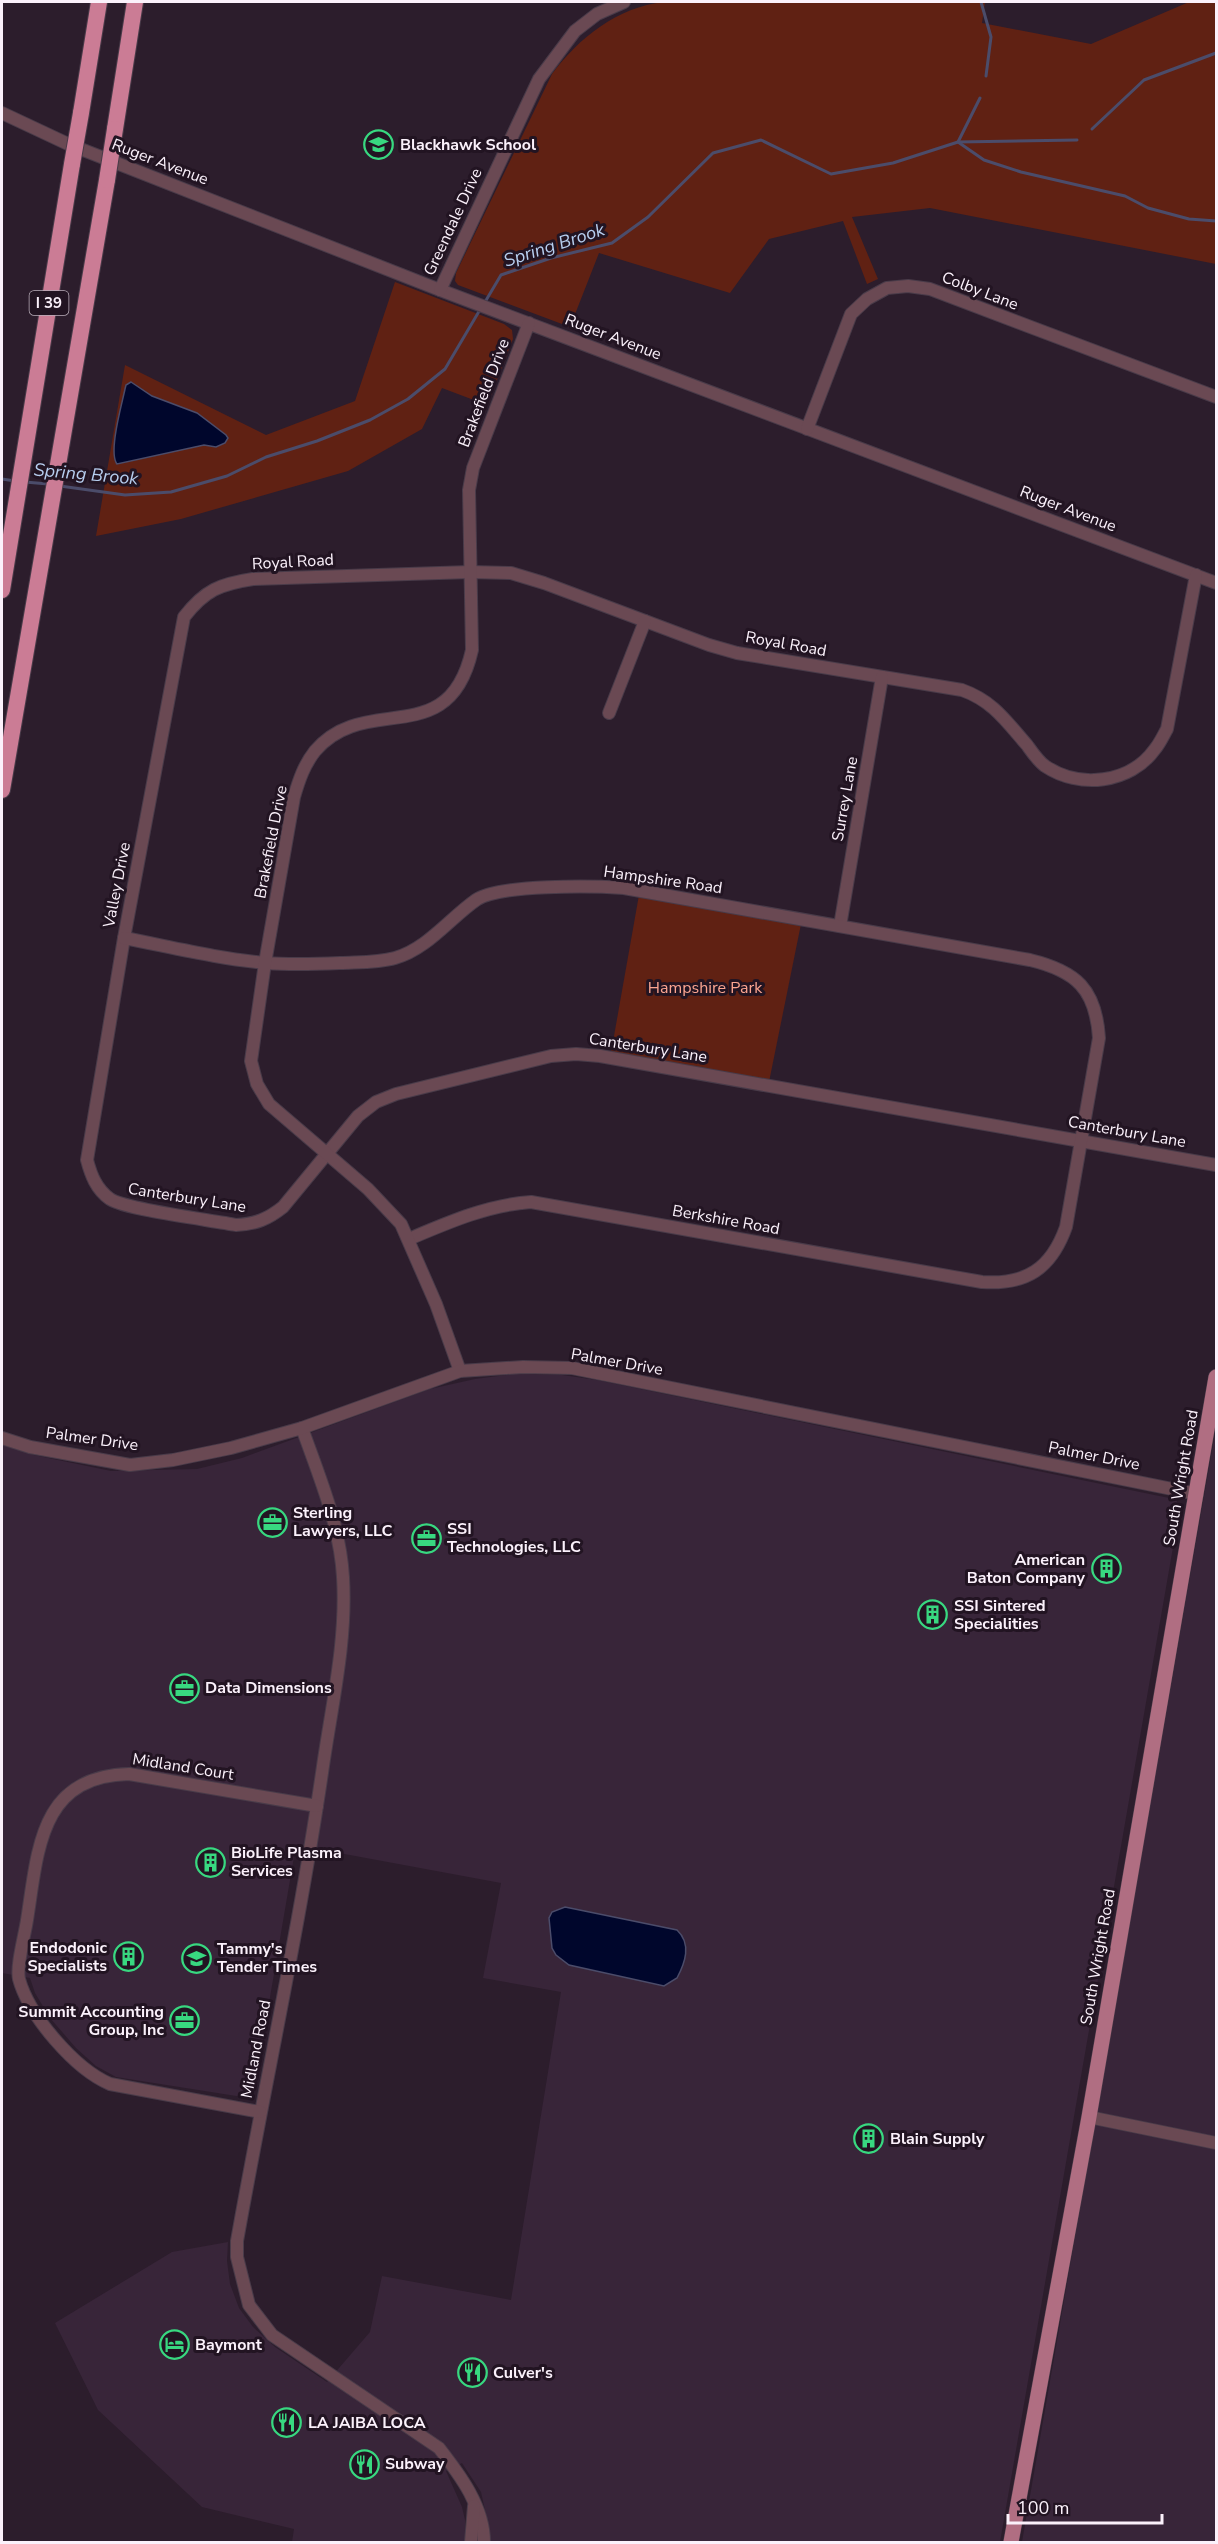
<svg xmlns="http://www.w3.org/2000/svg" width="1218" height="2544" font-family="'Nunito Sans',sans-serif">
  <style>
    .built { fill: #382539 }
    .green { fill: #602113 }
    .water { fill: #00062c; stroke: #4b4c6a; stroke-width: 1.5 }
    .lines { fill: none; stroke-linecap: round; stroke-linejoin: round }
    .stream { stroke: #4b4c6a; stroke-width: 3 }
    .minor-casing { stroke: #493b49; stroke-width: 14 }
    .major-casing { stroke: #493b49; stroke-width: 16 }
    .highway-casing { stroke: #493b49; stroke-width: 18 }
    .minor { stroke: #6a4953; stroke-width: 12 }
    .major { stroke: #b06e82; stroke-width: 15 }
    .highway { stroke: #cb7c95; stroke-width: 16 }
    .highway-bridge-casing { stroke: #493b49; stroke-width: 18; stroke-linecap: butt }
    .highway-bridge { stroke: #cb7c95; stroke-width: 16 }
    .labels { text-anchor: middle; dominant-baseline: central; stroke-width: 6; stroke-linejoin: round; paint-order: stroke }
    .shield { fill: #221422; stroke: #baafba; stroke-width: 1.5 }
    .shield-label { font-size: 15px; font-weight: bold; fill: #fbf1fb }
    .poi-label { font-size: 16px; font-weight: bold; fill: #fbf1fb; stroke: #221422; text-anchor: start }
    .street-label { font-size: 16px; fill: #fbf1fb; stroke: #221422 }
    .park-label { font-size: 16px; fill: #fba591; stroke: #221422 }
    .water-label { font-size: 18px; font-style: italic; fill: #b7ceef; stroke: #221422 }
  </style>
  <rect width="100%" height="100%" fill="#2c1d2c"/>
  <g class="built">
    <polygon points="513,1374 562,1375 597,1380 1169,1498 1176,1500 1180,1507 1000,2542 488,2542 487,2519 481,2492 462,2463 446,2471 462,2507 465,2520 465,2542 292,2542 294,2529 202,2507 98,2410 55,2323 172,2252 228,2242 227,2261 230,2284 239,2308 253,2327 275,2347 327,2382 370,2332 382,2276 511,2300 561,1992 483,1978 501,1883 296,1845 254,2091 249,2098 116,2077 96,2066 76,2048 50,2018 35,1993 30,1978 2,1973 2,1445 34,1455 111,1471 197,1469 242,1458 430,1389 475,1379"/>
    <polygon points="1216,1427 1216,2542 1022,2542 1183,1617"/>
  </g>
  <g class="green">
    <path d="M664 2H985L982 23 1091 44 1189 2H1216V264L930 208 852 217 878 279 867 284 843 221 769 239 730 293 599 253 570 327 458 285 455 281 456 273 552 74C579 38 617 7 664 2Z"/>
    <polygon points="395,282 504,324 512,330 513,339 487,405 442,388 422,429 348,471 181,519 96,536 125,365 266,435 355,401"/>
    <polygon points="639,895 801,924 769,1082 611,1053"/>
  </g>
  <g class="water">
    <path d="M131 382 152 396 197 413 226 435 228 438 225 443 216 447 204 445 117 464C108 452 122 404 125 389L126 385Z"/>
    <path d="M565 1907 677 1930C692 1944 685 1963 677 1978L664 1986 569 1965 556 1955 552 1948 549 1918 552 1912Z"/>
  </g>
  <g class="lines">
    <g class="stream">
      <polyline points="981,2 991,37 986,76"/>
      <polyline points="980,98 958,142 984,160 1021,172 1125,196 1148,208 1189,219 1216,221"/>
      <polyline points="1092,129 1144,80 1216,53"/>
      <polyline points="485,302 501,275 551,258 612,243 648,217 713,153 761,140 831,174 893,163 958,142 1077,140"/>
      <polyline points="2,479 15,481"/>
      <polyline points="25,482 48,484"/>
      <polyline points="60,486 125,495 171,492 227,476 266,457 317,441 370,420 408,399 445,369 481,308"/>
    </g>
    <defs>
      <g id="minor">
        <polyline points="2,113 68,144 440,290 1216,583"/>
        <polyline points="440,290 539,79 575,31 597,14 624,2"/>
        <polyline points="807,429 851,314 867,299 887,288 908,286 930,289 1216,397"/>
        <path d="M1196 575 1167 729C1163 736 1160 743 1155 749 1130 784 1079 789 1045 766 1038 761 1032 752 1027 745 1006 721 993 701 962 690L737 653 709 645 544 583 511 573 470 572 253 579C220 584 205 590 184 617L124 938 87 1160C91 1175 96 1189 110 1199 127 1210 211 1220 236 1225 256 1224 268 1219 283 1207L358 1116 376 1102 396 1094 551 1056 576 1054 600 1056 1216 1165"/>
        <polyline points="609,713 645,621"/>
        <polyline points="840,926 882,677"/>
        <path d="M124 938C171 947 219 959 267 963 292 965 316 964 340 963 358 962 377 963 395 958 427 949 449 919 476 900 499 884 594 886 624 888L1030 960C1076 971 1096 989 1099 1038L1066 1227C1051 1269 1026 1285 982 1282L531 1202C488 1205 449 1222 409 1239"/>
        <path d="M460 1371 436 1304 401 1224 368 1189 269 1104 257 1084 251 1061 265 963 294 797C299 780 304 765 315 751 366 691 449 753 472 650L469 490 473 468 529 323"/>
        <path d="M302 1428C319 1476 340 1525 343 1577 347 1640 332 1704 323 1766 300 1925 265 2083 237 2241V2257L249 2305 272 2335 439 2448C460 2475 484 2507 484 2542"/>
        <polyline points="2,1438 30,1447 130,1465 173,1460 231,1448 302,1428 460,1371 523,1367 572,1368 1197,1494"/>
        <path d="M260 2112 110 2084C75 2069 29 2016 19 1979 16 1966 25 1934 27 1920 38 1851 39 1776 129 1774L317 1806"/>
        <polyline points="1089,2117 1216,2143"/>
        <polyline points="471,2542 474,2506"/>
      </g>
      <polyline id="major" points="1011,2542 1089,2117 1216,1377"/>
      <g id="highway">
        <polyline points="81,113 99,2"/>
        <polyline points="115,129 135,2"/>
        <polyline points="2,590 72,164"/>
        <polyline points="2,790 107,180"/>
      </g>
    </defs>
    <use href="#minor" class="minor-casing"/>
    <use href="#major" class="major-casing"/>
    <use href="#highway" class="highway-casing"/>
    <use href="#minor" class="minor"/>
    <use href="#major" class="major"/>
    <use href="#highway" class="highway"/>
    <defs>
      <g id="highway-bridge">
        <polyline points="72,164 81,113"/>
        <polyline points="107,180 115,129"/>
      </g>
    </defs>
    <use href="#highway-bridge" class="highway-bridge-casing"/>
    <use href="#highway-bridge" class="highway-bridge"/>
  </g>
  <defs>
    <symbol id="school-ring" viewBox="-11 -11 22 22"><circle r="9.5" fill="#221422" stroke="#38d880" stroke-width="1.5"/><path d="M0-5L7-2L0 1L-7-2ZM-4 1L0 2.5L4 1V4Q0 6-4 4Z" fill="#38d880"/></symbol>
    <symbol id="office-ring" viewBox="-11 -11 22 22"><circle r="9.5" fill="#221422" stroke="#38d880" stroke-width="1.5"/><path d="M-6-3h4V-5.5h4V-3h4V5H-6ZM-1-4.5V-3h2v-1.5ZM-6 0V1H6V0Z" fill="#38d880"/></symbol>
    <symbol id="building-ring" viewBox="-11 -11 22 22"><circle r="9.5" fill="#221422" stroke="#38d880" stroke-width="1.5"/><path d="M-4-6H4V6H1V3H-1V6H-4ZM-2.5-4.3h1.7v1.8h-1.7ZM.8-4.3h1.7v1.8H.8ZM-2.5-1h1.7V.8h-1.7ZM.8-1h1.7V.8H.8Z" fill="#38d880"/></symbol>
    <symbol id="hotel-ring" viewBox="-11 -11 22 22"><circle r="9.5" fill="#221422" stroke="#38d880" stroke-width="1.5"/><path d="M-6-4.5h1.5V1H6V5H4.5V3h-9V5H-6ZM-4 0a1.8 1.8 0 1 1 3.6 0ZM.5 0V-2.5h3Q6-2.5 6 0Z" fill="#38d880"/></symbol>
    <symbol id="restaurant-ring" viewBox="-11 -11 22 22"><circle r="9.5" fill="#221422" stroke="#38d880" stroke-width="1.5"/><path d="M-5-6h1v4h1v-4h1v4h1v-4h1v5L-1.5 .5V6h-2V.5L-5-1ZM5-6V6H3V1.5H1.5Q1.5-4 5-6Z" fill="#38d880"/></symbol>
  </defs>
  <g fill-rule="evenodd">
    <use href="#school-ring" x="362" y="128" width="33" height="33"/>
    <use href="#office-ring" x="256" y="1506" width="33" height="33"/>
    <use href="#office-ring" x="410" y="1522" width="33" height="33"/>
    <use href="#building-ring" x="1090" y="1552" width="33" height="33"/>
    <use href="#building-ring" x="916" y="1598" width="33" height="33"/>
    <use href="#office-ring" x="168" y="1672" width="33" height="33"/>
    <use href="#building-ring" x="194" y="1846" width="33" height="33"/>
    <use href="#building-ring" x="112" y="1940" width="33" height="33"/>
    <use href="#school-ring" x="180" y="1942" width="33" height="33"/>
    <use href="#office-ring" x="168" y="2004" width="33" height="33"/>
    <use href="#building-ring" x="852" y="2122" width="33" height="33"/>
    <use href="#hotel-ring" x="158" y="2328" width="33" height="33"/>
    <use href="#restaurant-ring" x="456" y="2356" width="33" height="33"/>
    <use href="#restaurant-ring" x="270" y="2406" width="33" height="33"/>
    <use href="#restaurant-ring" x="348" y="2448" width="33" height="33"/>
  </g>
  <g class="labels">
    <rect class="shield" x="29.5" y="291" width="39" height="24" rx="4.5"/>
    <g class="shield-label">
      <text x="49" y="303">I 39</text>
    </g>
    <g class="poi-label">
      <text x="400" y="145">Blackhawk School</text>
      <text x="293" y="1513">Sterling<tspan x="293" dy="18">Lawyers, LLC</tspan></text>
      <text x="447" y="1529">SSI<tspan x="447" dy="18">Technologies, LLC</tspan></text>
      <text x="1085" y="1560" text-anchor="end">American<tspan x="1085" dy="18">Baton Company</tspan></text>
      <text x="954" y="1606">SSI Sintered<tspan x="954" dy="18">Specialities</tspan></text>
      <text x="205" y="1688">Data Dimensions</text>
      <text x="231" y="1853">BioLife Plasma<tspan x="231" dy="18">Services</tspan></text>
      <text x="107" y="1948" text-anchor="end">Endodonic<tspan x="107" dy="18">Specialists</tspan></text>
      <text x="217" y="1949">Tammy's<tspan x="217" dy="18">Tender Times</tspan></text>
      <text x="164" y="2012" text-anchor="end">Summit Accounting<tspan x="164" dy="18">Group, Inc</tspan></text>
      <text x="890" y="2139">Blain Supply</text>
      <text x="195" y="2345">Baymont</text>
      <text x="493" y="2373">Culver's</text>
      <text x="308" y="2423">LA JAIBA LOCA</text>
      <text x="385" y="2464">Subway</text>
    </g>
    <g class="street-label">
      <text transform="translate(160 162) rotate(21)">Ruger Avenue</text>
      <text transform="translate(453 222) rotate(-65)">Greendale Drive</text>
      <text transform="translate(980 291) rotate(21)">Colby Lane</text>
      <text transform="translate(613 337) rotate(21)">Ruger Avenue</text>
      <text transform="translate(484 393) rotate(-69)">Brakefield Drive</text>
      <text transform="translate(1068 509) rotate(21)">Ruger Avenue</text>
      <text transform="translate(293 562) rotate(-3)">Royal Road</text>
      <text transform="translate(786 644) rotate(10)">Royal Road</text>
      <text transform="translate(845 799) rotate(-80)">Surrey Lane</text>
      <text transform="translate(271 842) rotate(-79)">Brakefield Drive</text>
      <text transform="translate(663 880) rotate(8)">Hampshire Road</text>
      <text transform="translate(117 885) rotate(-79)">Valley Drive</text>
      <text transform="translate(648 1048) rotate(9)">Canterbury Lane</text>
      <text transform="translate(1127 1132) rotate(10)">Canterbury Lane</text>
      <text transform="translate(187 1198) rotate(9)">Canterbury Lane</text>
      <text transform="translate(726 1220) rotate(10)">Berkshire Road</text>
      <text transform="translate(617 1362) rotate(10)">Palmer Drive</text>
      <text transform="translate(92 1439) rotate(8)">Palmer Drive</text>
      <text transform="translate(1094 1456) rotate(11)">Palmer Drive</text>
      <text transform="translate(1181 1478) rotate(-80)">South Wright Road</text>
      <text transform="translate(183 1767) rotate(9)">Midland Court</text>
      <text transform="translate(1098 1957) rotate(-80)">South Wright Road</text>
      <text transform="translate(256 2049) rotate(-79)">Midland Road</text>
    </g>
    <g class="park-label">
      <text x="705" y="988">Hampshire Park</text>
    </g>
    <g class="water-label">
      <text transform="translate(554 245) rotate(-18)">Spring Brook</text>
      <text transform="translate(86 474) rotate(5)">Spring Brook</text>
    </g>
  </g>
  <rect width="1218" height="2544" fill="none" stroke="#fbf1fb" stroke-width="6"/>
  <path d="M1008 2514v9h154v-9" fill="none" stroke="#fbf1fb" stroke-width="3"/>
  <text x="1017" y="2514" font-size="18" fill="#fbf1fb" stroke="#221422" stroke-width="4.5" paint-order="stroke">100 m</text>
</svg>
